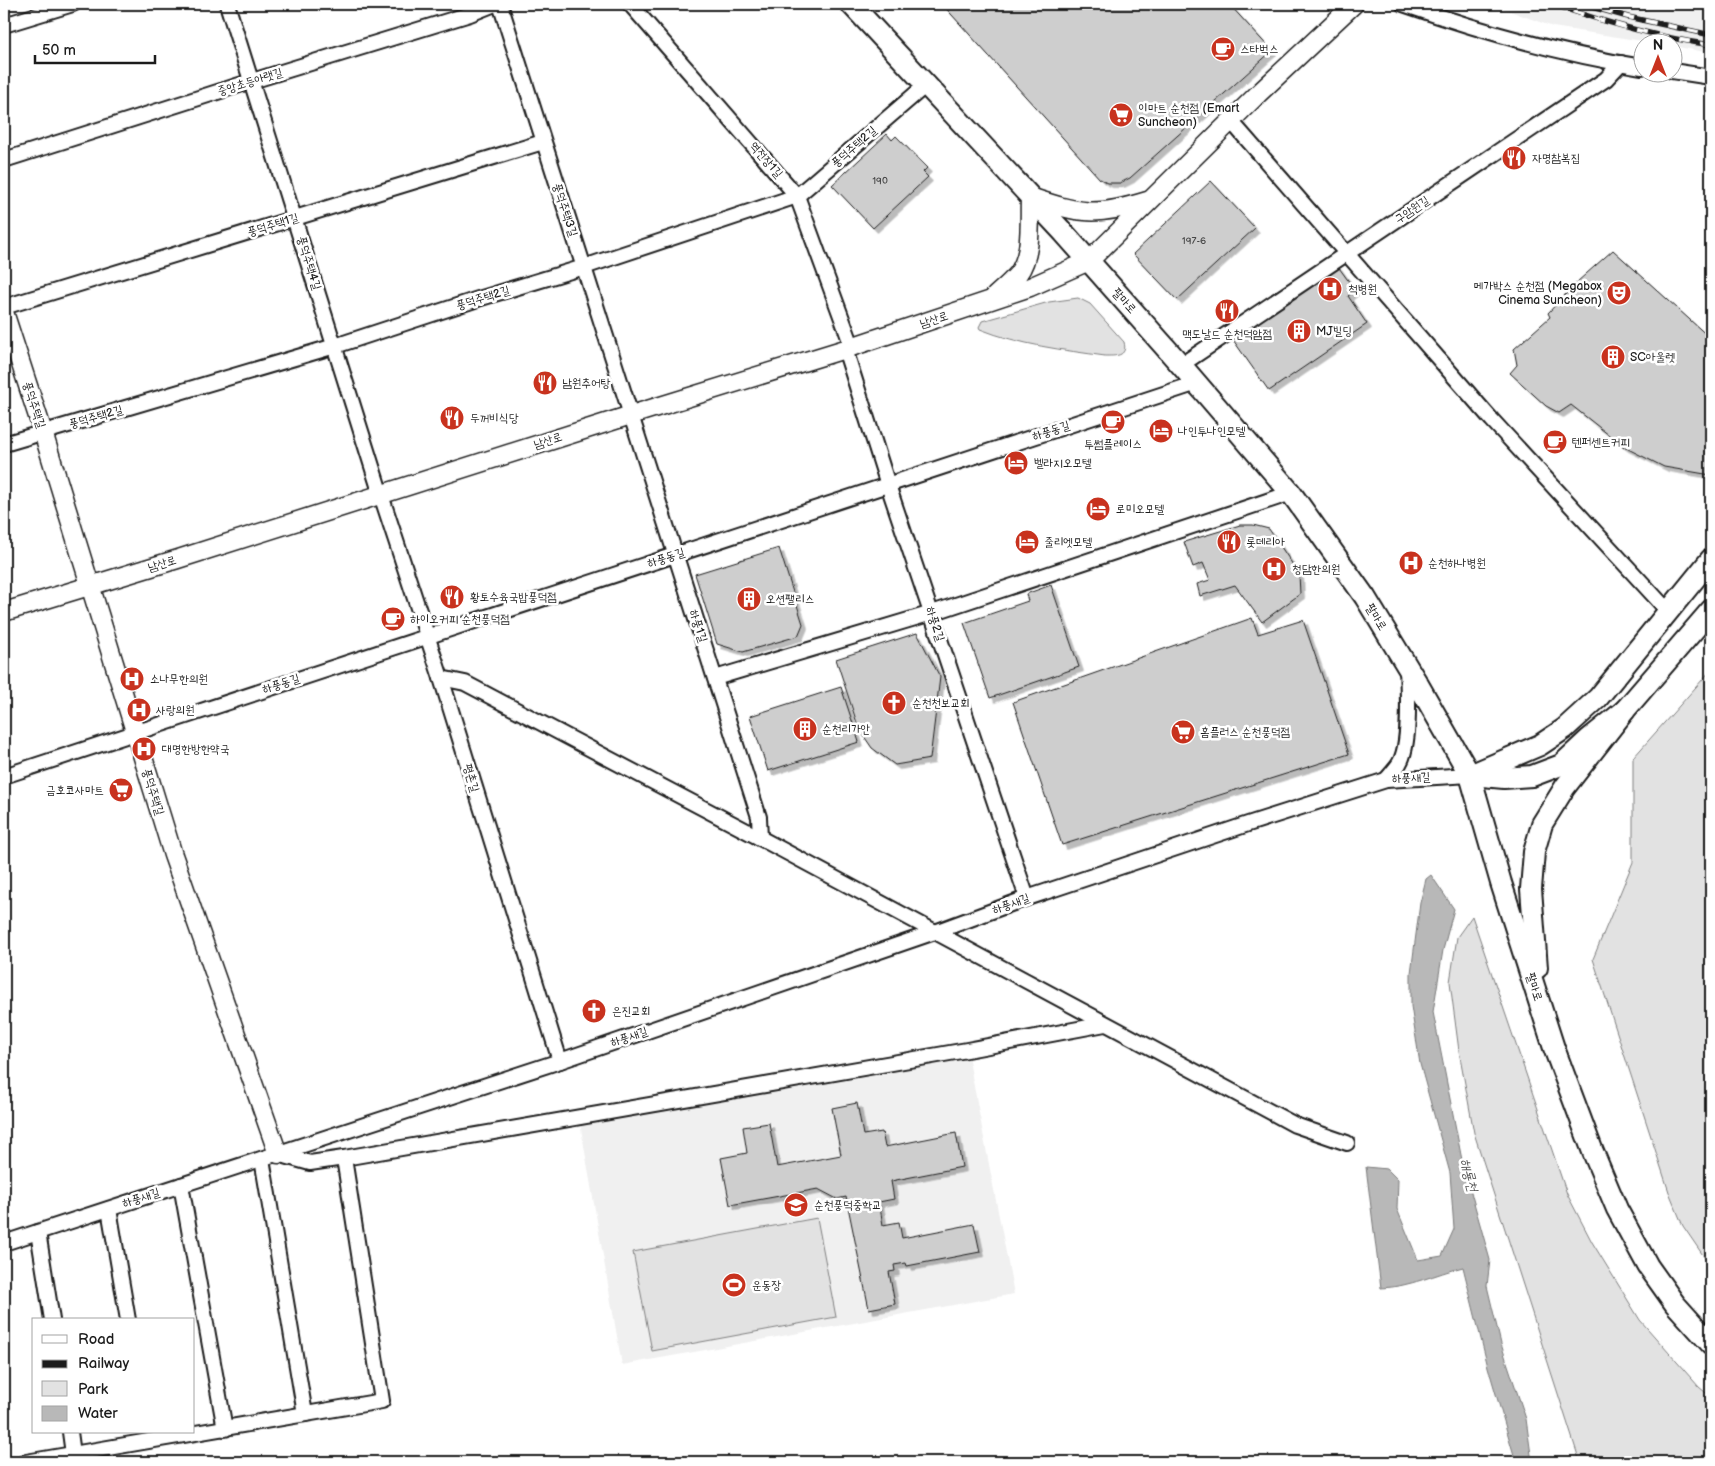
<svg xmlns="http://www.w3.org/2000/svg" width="1715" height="1466" font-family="'Balsamiq Sans','Poor Story',sans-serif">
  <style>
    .built { fill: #f0f0f0 }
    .green { fill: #e2e2e2; stroke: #7f7f7f }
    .water { fill: #b8b8b8; stroke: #7a7a7a }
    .building { fill: #cecece; stroke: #1c1c1c; filter: url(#shadow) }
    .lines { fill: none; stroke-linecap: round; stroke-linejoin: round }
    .minor-casing { stroke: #1c1c1c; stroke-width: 18 }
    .tertiary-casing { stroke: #1c1c1c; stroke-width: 21 }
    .secondary-casing { stroke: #1c1c1c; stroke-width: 24 }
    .minor { stroke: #fff; stroke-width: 14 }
    .tertiary { stroke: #fff; stroke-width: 18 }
    .secondary { stroke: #fff; stroke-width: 20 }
    .rail-casing { stroke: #1c1c1c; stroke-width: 5.5 }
    .rail { stroke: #fff; stroke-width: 4; stroke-dasharray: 11; stroke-linecap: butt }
    .labels { text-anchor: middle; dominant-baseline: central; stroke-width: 5; stroke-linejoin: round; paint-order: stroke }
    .number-label { font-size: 10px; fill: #484848 }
    .poi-label { font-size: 12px; fill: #1c1c1c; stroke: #fff; text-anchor: start }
    .street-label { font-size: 12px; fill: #1c1c1c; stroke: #fff }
    .water-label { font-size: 14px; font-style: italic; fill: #5a5a5a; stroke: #fff }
  </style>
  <defs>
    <filter id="shadow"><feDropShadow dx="4.5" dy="4.5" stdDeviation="0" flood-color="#0004"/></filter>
  </defs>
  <rect width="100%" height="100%" fill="#fff"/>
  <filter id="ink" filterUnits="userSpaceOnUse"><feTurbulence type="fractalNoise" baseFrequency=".02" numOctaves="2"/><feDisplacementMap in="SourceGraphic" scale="10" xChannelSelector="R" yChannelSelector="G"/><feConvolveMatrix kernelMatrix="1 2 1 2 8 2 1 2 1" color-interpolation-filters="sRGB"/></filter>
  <g filter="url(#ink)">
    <g class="built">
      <polygon points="1491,4 1711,4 1711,31 1705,52 1673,46 1672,42 1649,42 1553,27"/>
      <polygon points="967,1050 1014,1294 622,1365 579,1117"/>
    </g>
    <g class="green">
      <path d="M1078 298 1090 304 1124 342C1128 357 1115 356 1105 356 1063 350 1020 345 980 329L979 327 982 321 1049 302Z"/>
      <polygon points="1711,670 1711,1267 1683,1226 1669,1192 1593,959 1633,862 1633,758"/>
      <polygon points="1472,916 1567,1194 1592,1242 1640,1320 1699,1387 1711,1397 1711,1462 1580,1462 1474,1133 1459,1051 1450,982 1457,937"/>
      <polygon points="817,1218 836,1317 652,1351 633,1252"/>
    </g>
    <path class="water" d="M1431 875 1454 909 1443 950 1433 1012 1462 1160 1490 1260 1487 1286 1501 1344 1526 1419 1532 1462H1516L1488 1367 1463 1267C1435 1274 1410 1287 1381 1288L1366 1167 1387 1169 1398 1180 1397 1209 1418 1260 1442 1256 1454 1229 1450 1173 1420 1064 1411 1006V973L1420 903 1426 879Z"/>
    <g class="building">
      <polygon points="942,4 1229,4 1272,51 1130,178 1120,183 1108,183 1100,179"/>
      <polygon points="887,134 892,140 896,136 927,168 923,172 928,177 873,228 832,185"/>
      <polygon points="1211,181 1255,228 1177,300 1133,254"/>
      <polygon points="1613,250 1711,339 1711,475 1664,467 1624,447 1571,405 1559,413 1546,406 1510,373 1517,365 1514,349 1550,317 1548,313 1577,282"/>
      <polygon points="1337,265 1355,290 1348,296 1367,324 1269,391 1231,337"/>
      <polygon points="1240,525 1253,525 1269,529 1299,574 1300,594 1262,622 1235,585 1200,596 1197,584 1210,580 1203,563 1193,567 1184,542"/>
      <polygon points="779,548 803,624 798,636 743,652 717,644 695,574"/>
      <polygon points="1051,585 1079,667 990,698 964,623 1028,601 1026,594"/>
      <polygon points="1252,618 1258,634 1303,620 1349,754 1062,845 1013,702"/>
      <polygon points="917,633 940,677 930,759 895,765 872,748 859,729 836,659"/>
      <polygon points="841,687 859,742 768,771 750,716"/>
      <polygon points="857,1103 863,1135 882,1132 885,1147 956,1133 962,1167 891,1181 894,1199 879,1202 883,1225 899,1222 902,1238 974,1224 980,1252 907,1266 906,1263 894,1265 895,1271 889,1272 895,1304 869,1309 846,1197 837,1199 818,1189 730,1205 721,1158 747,1153 743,1127 769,1123 777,1167 841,1155 832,1108"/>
    </g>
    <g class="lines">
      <defs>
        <g id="minor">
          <polyline points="227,4 381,495 441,678 560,1061"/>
          <polyline points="500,4 759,817 760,838"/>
          <polyline points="630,4 797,196 852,346"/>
          <path d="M1403 4C1480 31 1561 54 1642 67"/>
          <polyline points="4,25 73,4"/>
          <polyline points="1672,71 1711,77"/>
          <polyline points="1231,121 1492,420 1668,611"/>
          <polyline points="4,160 252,81 470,14 495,4"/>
          <polyline points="4,307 543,142"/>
          <polyline points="845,349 888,485 1027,898"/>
          <polyline points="1181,365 1606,79 1621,63"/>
          <polyline points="4,444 335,346 478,299 584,267 797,196 927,84"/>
          <polyline points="441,678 465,683 760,838 1295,1125 1347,1143"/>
          <polyline points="715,678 932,613 1291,493"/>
          <polyline points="4,776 1197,383"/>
          <path d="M1386 780C1390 775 1395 770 1399 764 1411 745 1408 692 1407 668"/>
          <polyline points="278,1154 310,1163 344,1158 967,1050 1105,1024"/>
          <polyline points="262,1159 305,1414"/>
          <polyline points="181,1185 225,1429"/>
          <polyline points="109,1209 128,1320"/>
          <polyline points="38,1232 52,1320"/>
          <polyline points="4,1243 560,1061 935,932 1027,898 1248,824 1386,780 1470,775"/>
          <polyline points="70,1432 73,1454"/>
          <polyline points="26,1462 382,1401 344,1158"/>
        </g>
        <g id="tertiary">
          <path d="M995 296C1003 289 1011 282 1018 274 1033 253 1029 222 1030 197 1081 214 1095 217 1147 201"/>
          <polyline points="4,312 43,432 173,855 278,1154"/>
          <polyline points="4,612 178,559 631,415 845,349 1030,287 1089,261 1258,94 1354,4"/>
        </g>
        <g id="secondary">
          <polyline points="851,4 1064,233 1181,365 1291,493 1365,597 1419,686 1470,775 1501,883 1554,1048 1593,1152 1617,1209 1648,1266 1675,1304 1711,1344"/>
          <polyline points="1470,775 1540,745 1564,729 1598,698 1711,559"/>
          <polyline points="1472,775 1504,778 1532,776 1561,765 1589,739 1625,710 1711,610"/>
          <polyline points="1537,968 1531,889 1534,852 1542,824 1565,787 1625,710"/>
        </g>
      </defs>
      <use href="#minor" class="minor-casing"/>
      <use href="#tertiary" class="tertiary-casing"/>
      <use href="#secondary" class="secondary-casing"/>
      <use href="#minor" class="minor"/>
      <use href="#tertiary" class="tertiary"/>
      <use href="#secondary" class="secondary"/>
      <defs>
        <g id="rail">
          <path d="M1552 4C1603 22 1657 37 1711 45"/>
          <polyline points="1581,4 1628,17 1711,35"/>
        </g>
      </defs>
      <use href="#rail" class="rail-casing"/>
      <use href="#rail" class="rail"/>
    </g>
  </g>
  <defs>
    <symbol id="cafe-disc" viewBox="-11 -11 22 22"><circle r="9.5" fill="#c8321e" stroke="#fff"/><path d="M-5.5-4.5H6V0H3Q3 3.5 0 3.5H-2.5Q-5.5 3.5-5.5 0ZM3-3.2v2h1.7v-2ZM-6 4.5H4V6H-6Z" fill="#fff"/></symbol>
    <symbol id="supermarket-disc" viewBox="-11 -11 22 22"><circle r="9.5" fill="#c8321e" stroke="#fff"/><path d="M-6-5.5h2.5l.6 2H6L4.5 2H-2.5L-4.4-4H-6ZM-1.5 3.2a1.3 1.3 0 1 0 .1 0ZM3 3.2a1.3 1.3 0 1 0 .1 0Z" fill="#fff"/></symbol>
    <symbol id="restaurant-disc" viewBox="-11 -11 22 22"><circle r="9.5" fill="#c8321e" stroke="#fff"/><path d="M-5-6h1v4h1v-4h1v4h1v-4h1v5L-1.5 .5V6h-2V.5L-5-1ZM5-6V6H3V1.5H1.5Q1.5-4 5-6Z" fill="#fff"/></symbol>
    <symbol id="hospital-disc" viewBox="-11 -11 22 22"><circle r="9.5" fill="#c8321e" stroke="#fff"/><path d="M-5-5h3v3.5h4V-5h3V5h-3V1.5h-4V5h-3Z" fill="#fff"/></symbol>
    <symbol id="theatre-disc" viewBox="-11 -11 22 22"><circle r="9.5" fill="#c8321e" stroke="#fff"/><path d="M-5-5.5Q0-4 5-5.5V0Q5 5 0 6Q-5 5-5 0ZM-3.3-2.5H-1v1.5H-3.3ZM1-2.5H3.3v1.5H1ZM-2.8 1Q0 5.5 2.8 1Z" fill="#fff"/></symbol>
    <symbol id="building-disc" viewBox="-11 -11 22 22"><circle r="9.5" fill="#c8321e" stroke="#fff"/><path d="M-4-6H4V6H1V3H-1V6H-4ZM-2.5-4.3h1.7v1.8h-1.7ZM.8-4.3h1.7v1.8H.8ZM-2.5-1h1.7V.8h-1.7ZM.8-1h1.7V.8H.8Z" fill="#fff"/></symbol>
    <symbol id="hotel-disc" viewBox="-11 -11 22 22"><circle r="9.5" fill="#c8321e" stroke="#fff"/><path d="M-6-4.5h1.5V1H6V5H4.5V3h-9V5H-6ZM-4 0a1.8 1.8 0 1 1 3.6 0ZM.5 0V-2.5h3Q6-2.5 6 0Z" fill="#fff"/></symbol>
    <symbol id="church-disc" viewBox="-11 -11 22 22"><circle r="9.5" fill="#c8321e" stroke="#fff"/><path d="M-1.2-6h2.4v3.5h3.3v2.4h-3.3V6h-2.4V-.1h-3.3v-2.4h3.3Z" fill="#fff"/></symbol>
    <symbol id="school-disc" viewBox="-11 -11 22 22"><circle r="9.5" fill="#c8321e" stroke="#fff"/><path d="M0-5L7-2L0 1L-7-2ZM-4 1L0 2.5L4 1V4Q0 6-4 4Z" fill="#fff"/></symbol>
    <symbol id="stadium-disc" viewBox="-11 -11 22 22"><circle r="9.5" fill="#c8321e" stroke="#fff"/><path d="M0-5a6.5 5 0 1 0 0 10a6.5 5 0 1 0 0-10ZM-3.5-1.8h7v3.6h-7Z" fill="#fff"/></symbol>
  </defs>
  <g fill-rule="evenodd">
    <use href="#cafe-disc" x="1209" y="35" width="28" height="28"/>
    <use href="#supermarket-disc" x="1107" y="101" width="28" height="28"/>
    <use href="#restaurant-disc" x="1500" y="144" width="28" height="28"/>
    <use href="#hospital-disc" x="1316" y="275" width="28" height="28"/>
    <use href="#theatre-disc" x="1605" y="279" width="28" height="28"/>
    <use href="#restaurant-disc" x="1213" y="297" width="28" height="28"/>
    <use href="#building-disc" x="1285" y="317" width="28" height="28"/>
    <use href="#building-disc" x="1599" y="343" width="28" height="28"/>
    <use href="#restaurant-disc" x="531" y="369" width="28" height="28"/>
    <use href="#restaurant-disc" x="438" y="404" width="28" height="28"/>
    <use href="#cafe-disc" x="1099" y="408" width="28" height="28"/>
    <use href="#hotel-disc" x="1147" y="417" width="28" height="28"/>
    <use href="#cafe-disc" x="1541" y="428" width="28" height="28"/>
    <use href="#hotel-disc" x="1002" y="449" width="28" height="28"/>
    <use href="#hotel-disc" x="1084" y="495" width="28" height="28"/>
    <use href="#hotel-disc" x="1013" y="528" width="28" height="28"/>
    <use href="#restaurant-disc" x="1215" y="528" width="28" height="28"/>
    <use href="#hospital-disc" x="1397" y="549" width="28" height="28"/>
    <use href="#hospital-disc" x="1260" y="555" width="28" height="28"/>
    <use href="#restaurant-disc" x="438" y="583" width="28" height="28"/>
    <use href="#building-disc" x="735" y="585" width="28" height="28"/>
    <use href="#cafe-disc" x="379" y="605" width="28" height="28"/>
    <use href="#hospital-disc" x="118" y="665" width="28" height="28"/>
    <use href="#church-disc" x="880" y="689" width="28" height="28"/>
    <use href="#hospital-disc" x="125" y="696" width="28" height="28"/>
    <use href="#building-disc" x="791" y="715" width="28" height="28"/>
    <use href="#supermarket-disc" x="1169" y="718" width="28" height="28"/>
    <use href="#hospital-disc" x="130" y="735" width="28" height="28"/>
    <use href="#supermarket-disc" x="107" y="776" width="28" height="28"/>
    <use href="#church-disc" x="580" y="997" width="28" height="28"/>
    <use href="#school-disc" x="782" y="1191" width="28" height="28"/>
    <use href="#stadium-disc" x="720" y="1271" width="28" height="28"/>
  </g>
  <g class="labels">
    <g class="number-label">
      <text x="880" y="181">190</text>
      <text x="1194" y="241">197-6</text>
    </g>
    <g class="poi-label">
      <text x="1240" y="49">스타벅스</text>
      <text x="1138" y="108">이마트 순천점 (Emart<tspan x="1138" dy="14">Suncheon)</tspan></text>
      <text x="1532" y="158">자명참복집</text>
      <text x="1602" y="286" text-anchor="end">메가박스 순천점 (Megabox<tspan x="1602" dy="14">Cinema Suncheon)</tspan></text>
      <text x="1348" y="289">척병원</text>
      <text x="1316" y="331">MJ빌딩</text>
      <text x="1227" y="334" text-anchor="middle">맥도날드 순천덕암점</text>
      <text x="1630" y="357">SC아울렛</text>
      <text x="562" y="383">남원추어탕</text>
      <text x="470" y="418">두꺼비식당</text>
      <text x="1178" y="431">나인투나인모텔</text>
      <text x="1572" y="442">텐퍼센트커피</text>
      <text x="1113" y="444" text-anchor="middle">투썸플레이스</text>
      <text x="1034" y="463">벨라지오모텔</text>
      <text x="1116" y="509">로미오모텔</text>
      <text x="1044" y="542">줄리엣모텔</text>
      <text x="1246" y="542">롯데리아</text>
      <text x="1428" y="563">순천하나병원</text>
      <text x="1292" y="569">청담한의원</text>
      <text x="470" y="597">황토수육국밥풍덕점</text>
      <text x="766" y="599">오션팰리스</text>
      <text x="410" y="619">하이오커피 순천풍덕점</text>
      <text x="150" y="679">소나무한의원</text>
      <text x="912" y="703">순천천보교회</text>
      <text x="156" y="710">사랑의원</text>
      <text x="822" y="729">순천리가안</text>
      <text x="1200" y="732">홈플러스 순천풍덕점</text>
      <text x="162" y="749">대명한방한약국</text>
      <text x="104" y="790" text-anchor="end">금호코사마트</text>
      <text x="612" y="1011">은진교회</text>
      <text x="814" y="1205">순천풍덕중학교</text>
      <text x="752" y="1285">운동장</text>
    </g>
    <g class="street-label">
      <text transform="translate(250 82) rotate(-17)">중앙초등아랫길</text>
      <text transform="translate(854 147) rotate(-41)">풍덕주택2길</text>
      <text transform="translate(766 160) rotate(49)">역전장1길</text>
      <text transform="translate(565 210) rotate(72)">풍덕주택3길</text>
      <text transform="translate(1412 210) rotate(-34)">구암원길</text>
      <text transform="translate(273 225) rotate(-17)">풍덕주택1길</text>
      <text transform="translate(309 263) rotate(73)">풍덕주택4길</text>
      <text transform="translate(483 298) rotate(-17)">풍덕주택2길</text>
      <text transform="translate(1124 301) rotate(48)">팔마로</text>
      <text transform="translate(934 320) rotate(-18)">남산로</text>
      <text transform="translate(34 405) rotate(72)">풍덕주택길</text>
      <text transform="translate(96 417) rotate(-16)">풍덕주택2길</text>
      <text transform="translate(1051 431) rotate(-18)">하풍동길</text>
      <text transform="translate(548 441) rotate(-18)">남산로</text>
      <text transform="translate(666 558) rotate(-18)">하풍동길</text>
      <text transform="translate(162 564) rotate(-17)">남산로</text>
      <text transform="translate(1376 617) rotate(59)">팔마로</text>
      <text transform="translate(935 624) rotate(72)">하풍2길</text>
      <text transform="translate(698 626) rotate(72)">하풍1길</text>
      <text transform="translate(281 684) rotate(-18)">하풍동길</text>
      <text transform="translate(471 778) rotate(73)">평촌길</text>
      <text transform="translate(1411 778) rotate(-3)">하풍새길</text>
      <text transform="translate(153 792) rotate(73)">풍덕주택길</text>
      <text transform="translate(1011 904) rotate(-20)">하풍새길</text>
      <text transform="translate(1534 987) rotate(72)">팔마로</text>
      <text transform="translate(629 1037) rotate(-19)">하풍새길</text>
      <text transform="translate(141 1198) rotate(-18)">하풍새길</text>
    </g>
    <g class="water-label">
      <text transform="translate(1469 1175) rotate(75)">해룡천</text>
    </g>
  </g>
  <rect width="1715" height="1466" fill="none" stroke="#fff" stroke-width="20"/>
  <rect x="10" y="10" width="1695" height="1446" fill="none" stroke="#1c1c1c" stroke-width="2" filter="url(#ink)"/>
  <rect x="32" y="1318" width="162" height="115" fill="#ffffff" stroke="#a4a4a4"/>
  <rect x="42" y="1335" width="25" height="8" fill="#ffffff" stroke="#a4a4a4"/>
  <text x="78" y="1344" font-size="15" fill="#1c1c1c">Road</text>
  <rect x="42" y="1360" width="25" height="8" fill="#1c1c1c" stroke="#a4a4a4"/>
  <text x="78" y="1368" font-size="15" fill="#1c1c1c">Railway</text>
  <rect x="42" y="1381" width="25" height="15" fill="#e2e2e2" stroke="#a4a4a4"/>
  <text x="78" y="1394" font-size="15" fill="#1c1c1c">Park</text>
  <rect x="42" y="1406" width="25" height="15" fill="#b8b8b8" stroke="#a4a4a4"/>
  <text x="78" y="1418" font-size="15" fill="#1c1c1c">Water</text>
  <g transform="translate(1658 58)"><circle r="24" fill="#ffffff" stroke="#a4a4a4"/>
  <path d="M0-4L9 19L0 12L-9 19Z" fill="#c8321e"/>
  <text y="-8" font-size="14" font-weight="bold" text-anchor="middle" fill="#1c1c1c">N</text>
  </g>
  <path d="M35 55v8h120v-8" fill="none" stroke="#1c1c1c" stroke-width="2.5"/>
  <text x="42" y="55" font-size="15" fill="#1c1c1c" stroke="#ffffff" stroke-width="4" paint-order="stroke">50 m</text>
</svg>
